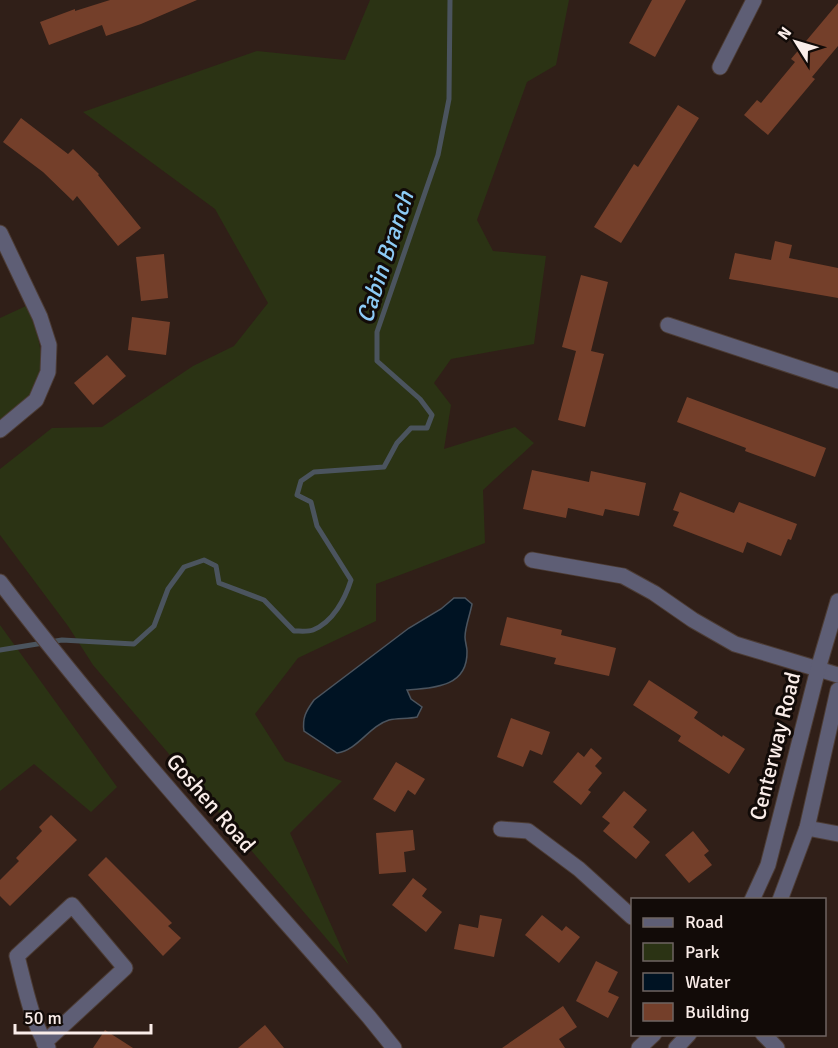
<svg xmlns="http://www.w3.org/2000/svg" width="838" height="1048" font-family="Signika,sans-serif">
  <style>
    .green { fill: #2b3314 }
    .water { fill: #001323; stroke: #4b545e; stroke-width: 1.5 }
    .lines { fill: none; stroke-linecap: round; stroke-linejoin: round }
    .stream { stroke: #4b545e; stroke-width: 5 }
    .building { fill: #743f2a }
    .minor-casing { stroke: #4c3c35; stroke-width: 17 }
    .tertiary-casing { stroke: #4c3c35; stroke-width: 17 }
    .minor { stroke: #5e5e75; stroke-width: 15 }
    .tertiary { stroke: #5e5e75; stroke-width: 15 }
    .labels { text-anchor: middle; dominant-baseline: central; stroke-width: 6; stroke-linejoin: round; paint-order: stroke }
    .street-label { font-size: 22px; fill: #faede9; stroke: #120b08 }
    .water-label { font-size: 24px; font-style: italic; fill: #8dcbf6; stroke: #120b08 }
  </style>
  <rect width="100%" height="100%" fill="#301f18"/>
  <g class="green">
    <polygon points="370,0 569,0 556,65 527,82 477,220 493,251 546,256 534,344 451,359 434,383 451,405 444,449 515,427 534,443 483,490 485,543 376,584 376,621 298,658 255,714 285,761 342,781 290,833 349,965 93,665 68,626 0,535 0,469 52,428 102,427 193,366 234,346 268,303 215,209 83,112 257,51 345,60"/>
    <path d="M26 306C42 339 52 378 19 406 13 411 7 417 0 419V318Z"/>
    <polygon points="0,625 117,787 91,812 34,764 0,791"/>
  </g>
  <path class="water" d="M454 598H465L472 604C470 615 465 627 465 637 465 642 467 647 467 651 468 687 434 688 407 690L411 699 422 707 417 717C409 719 397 718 389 720 369 726 358 750 337 753L304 731C302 718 306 711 314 700L409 628 441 609Z"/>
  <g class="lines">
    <path class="stream" d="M0 650 62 640 134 644 154 626 168 589 184 567 204 560 216 566 219 583 264 600 294 631C300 631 308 632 313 630 333 622 345 599 351 580L317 526 311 502 297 495 301 481 314 472 384 467 397 443 411 428H427L432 415 420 399 377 361V332L438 155 449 99 450 0"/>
  </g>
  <g class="building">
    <polygon points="110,0 197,0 141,24 106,36 102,25 49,45 40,22 75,9 75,11"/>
    <polygon points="652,0 686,0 655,57 629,43"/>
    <polygon points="838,3 838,46 812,77 815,79 768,135 744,115 757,100 761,103 795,62 791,59"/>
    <polygon points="678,105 699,118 621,243 594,227 634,164 638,167"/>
    <polygon points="21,118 68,154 73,149 99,174 98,175 141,228 118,246 77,196 73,201 43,172 3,142"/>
    <polygon points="775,241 792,245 789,258 838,268 838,298 729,279 735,253 771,260"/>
    <polygon points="164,254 168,298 141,301 136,257"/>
    <polygon points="581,275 608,282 591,351 604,354 585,427 558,420 576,351 562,347"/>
    <polygon points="132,317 170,322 166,355 128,350"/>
    <polygon points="107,355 126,376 93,405 74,383"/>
    <polygon points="687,397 826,448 815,477 745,451 746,448 677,422"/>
    <polygon points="532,470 589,482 591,471 646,483 639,516 605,509 603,516 568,508 566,518 523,509"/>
    <polygon points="680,492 734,513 739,502 797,524 791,540 788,539 781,556 747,542 743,553 673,526 679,512 673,510"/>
    <polygon points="507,617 562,630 561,635 616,648 609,676 554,664 556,658 500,645"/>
    <polygon points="649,680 698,712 694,718 722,737 723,735 745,749 729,774 678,741 681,736 633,705"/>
    <polygon points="511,718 550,732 542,755 530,750 523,767 497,757"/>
    <polygon points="591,748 602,758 595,766 602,773 588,790 591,792 581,805 553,782 578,752 584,757"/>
    <polygon points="396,762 425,779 415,795 408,790 395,812 373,799"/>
    <polygon points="624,791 647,810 633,827 650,842 636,859 603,831 610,823 602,817"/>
    <polygon points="51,815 77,840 10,906 0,896 0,880 19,861 16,858 42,831 39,827"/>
    <polygon points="413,830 415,850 404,852 406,872 379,874 376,833"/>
    <polygon points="693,831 709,851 704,855 712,865 689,883 665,855"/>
    <polygon points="106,857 172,923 168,926 181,938 163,956 88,875"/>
    <polygon points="413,878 427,889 422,896 442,912 426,932 392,905"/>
    <polygon points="480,915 502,919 494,957 454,949 459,924 478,928"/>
    <polygon points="542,915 562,931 566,926 580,937 559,963 525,935"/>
    <polygon points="596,961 618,972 608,992 619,997 608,1018 576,1001"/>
    <polygon points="563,1006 577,1027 559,1039 565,1048 502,1048"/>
    <polygon points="265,1025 284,1048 238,1048"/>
    <polygon points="105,1030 133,1048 93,1048"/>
  </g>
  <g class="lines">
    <defs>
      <g id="minor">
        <polyline points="720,67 754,0"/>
        <polyline points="0,233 40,317 49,345 48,372 36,400 0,430"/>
        <polyline points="668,325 838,381"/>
        <polyline points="532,560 623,576 654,593 693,620 735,644 838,675"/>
        <polyline points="807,828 838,834"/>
        <polyline points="501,829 528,831 579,869 632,917"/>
        <polyline points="763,1034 777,1048"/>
        <path d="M44 1043 125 968 72 905 17 956C25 987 31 1020 48 1048"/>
      </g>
      <g id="tertiary">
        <path d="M0 582C115 733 244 874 369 1017L394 1048"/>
        <polyline points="752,900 768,865 818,669 838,601"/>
        <polyline points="780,900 807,828 838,690"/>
        <polyline points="639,1048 654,1034"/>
        <polyline points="676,1048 689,1034"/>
      </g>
    </defs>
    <use href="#minor" class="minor-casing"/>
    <use href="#tertiary" class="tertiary-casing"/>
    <use href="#minor" class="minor"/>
    <use href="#tertiary" class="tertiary"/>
  </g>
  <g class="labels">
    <g class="street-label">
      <text transform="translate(775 746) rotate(-76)">Centerway Road</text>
      <text transform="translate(211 803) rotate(49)">Goshen Road</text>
    </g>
    <g class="water-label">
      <text transform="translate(385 257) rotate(-72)">Cabin Branch</text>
    </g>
  </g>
  <rect x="631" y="898" width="195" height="138" fill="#120b08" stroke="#6f6562" stroke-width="1.5"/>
  <rect x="643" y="918" width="30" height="9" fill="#5e5e75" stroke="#6f6562" stroke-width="1.5"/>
  <text x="685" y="928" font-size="18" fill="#faede9">Road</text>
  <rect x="643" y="943" width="30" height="18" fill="#2b3314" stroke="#6f6562" stroke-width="1.5"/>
  <text x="685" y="958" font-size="18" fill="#faede9">Park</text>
  <rect x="643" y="973" width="30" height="18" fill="#001323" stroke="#6f6562" stroke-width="1.5"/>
  <text x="685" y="988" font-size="18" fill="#faede9">Water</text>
  <rect x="643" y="1003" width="30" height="18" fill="#743f2a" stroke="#6f6562" stroke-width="1.5"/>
  <text x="685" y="1018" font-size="18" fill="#faede9">Building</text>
  <g transform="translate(796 42) rotate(307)" stroke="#120b08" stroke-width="4.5" paint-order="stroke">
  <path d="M0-4.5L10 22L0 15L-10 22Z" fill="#faede9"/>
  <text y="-9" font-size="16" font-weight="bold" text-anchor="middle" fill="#faede9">N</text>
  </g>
  <path d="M15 1024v9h136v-9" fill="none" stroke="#faede9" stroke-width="3"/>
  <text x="24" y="1024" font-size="18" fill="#faede9" stroke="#120b08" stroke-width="4.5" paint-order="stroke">50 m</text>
</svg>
